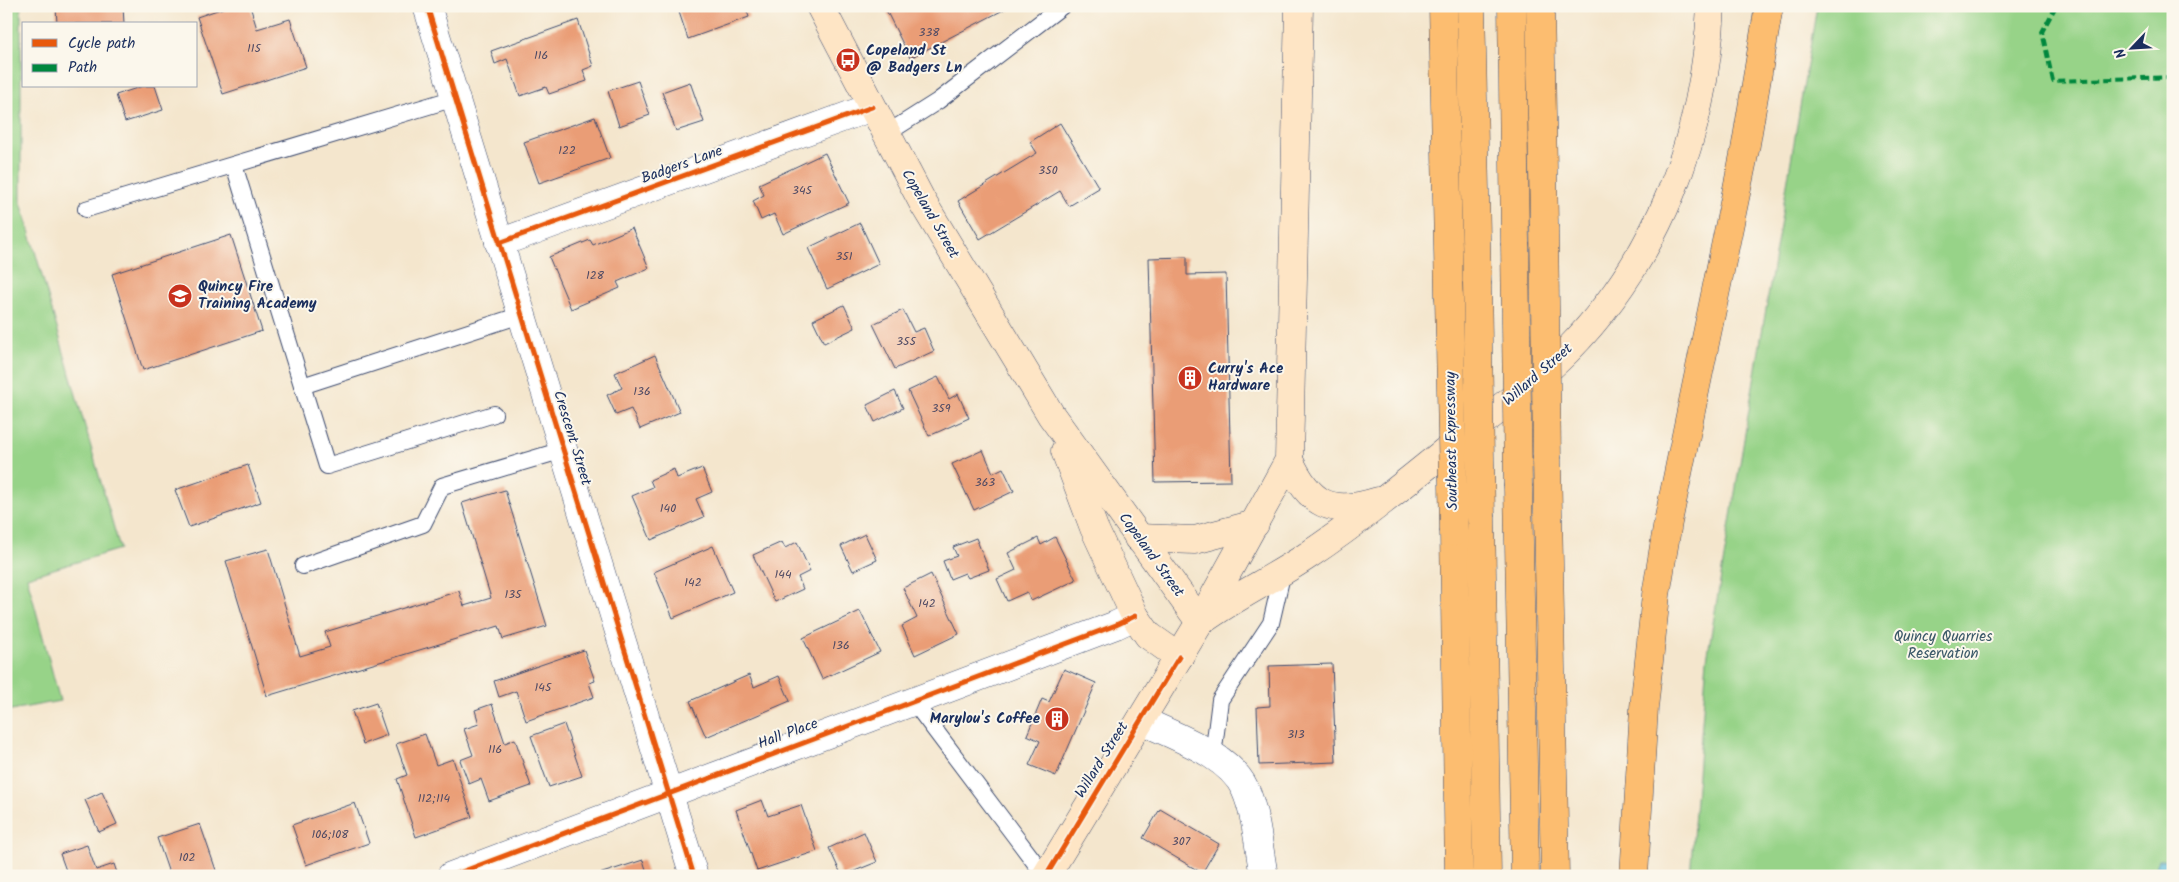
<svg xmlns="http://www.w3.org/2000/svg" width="2179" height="882" font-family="Kalam,sans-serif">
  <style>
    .green { fill: #97d388; stroke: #598173 }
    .water { fill: #5cbddb; stroke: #3c769c }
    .building { fill: #ea9d76 }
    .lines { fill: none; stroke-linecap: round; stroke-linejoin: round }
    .lane-casing { stroke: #3c4a6f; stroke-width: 18 }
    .street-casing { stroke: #3c4a6f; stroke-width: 29 }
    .secondary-casing { stroke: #3c4a6f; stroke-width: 29 }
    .highway-casing { stroke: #3c4a6f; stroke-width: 29 }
    .lane { stroke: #fff; stroke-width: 16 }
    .street { stroke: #fff; stroke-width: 28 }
    .secondary { stroke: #fee5c5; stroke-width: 28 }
    .highway { stroke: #fcbd6f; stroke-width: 28 }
    .highway-bridge-casing { stroke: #3c4a6f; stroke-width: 29; stroke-linecap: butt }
    .highway-bridge { stroke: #fcbd6f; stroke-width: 28 }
    .quiet { stroke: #00873e; stroke-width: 4; stroke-dasharray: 8 4; stroke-linecap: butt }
    .cycleway-casing { stroke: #fbf7ec; stroke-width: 8 }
    .cycleway { stroke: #e8590c; stroke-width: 5 }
    .labels { text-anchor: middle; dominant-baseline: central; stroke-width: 4; stroke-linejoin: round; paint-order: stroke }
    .number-label { font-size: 12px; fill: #4f4a64 }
    .poi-label { font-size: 15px; font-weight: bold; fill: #1b2f5e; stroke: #fbf7ec; text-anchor: start }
    .street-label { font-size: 15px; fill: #1b2f5e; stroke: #fbf7ec }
    .park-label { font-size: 15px; fill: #3a5868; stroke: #fbf7ec }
  </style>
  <rect width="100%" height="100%" fill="#fbf7ec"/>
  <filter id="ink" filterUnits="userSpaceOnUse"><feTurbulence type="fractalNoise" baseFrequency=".02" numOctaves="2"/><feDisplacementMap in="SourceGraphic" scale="10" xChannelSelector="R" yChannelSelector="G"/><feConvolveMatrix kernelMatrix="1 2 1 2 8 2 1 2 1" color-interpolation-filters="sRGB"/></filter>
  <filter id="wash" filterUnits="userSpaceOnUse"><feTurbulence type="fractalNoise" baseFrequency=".0096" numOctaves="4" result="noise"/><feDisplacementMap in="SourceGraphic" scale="20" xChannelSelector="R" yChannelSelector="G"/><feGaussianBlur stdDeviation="1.12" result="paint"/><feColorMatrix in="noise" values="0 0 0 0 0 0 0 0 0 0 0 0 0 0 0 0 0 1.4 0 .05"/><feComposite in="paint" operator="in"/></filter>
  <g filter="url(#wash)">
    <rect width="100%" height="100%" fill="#f4e6cd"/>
    <g class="green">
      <polygon points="6,6 21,6 21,202 120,549 27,577 60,701 6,711"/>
      <polygon points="1817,6 2173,6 2173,876 1690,876 1707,659"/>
    </g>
    <polygon class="water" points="2159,860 2173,860 2173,876 2152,876"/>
    <g id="blocks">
      <g class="building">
        <polygon points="56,6 123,6 124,24 57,24"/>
        <polygon points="229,6 250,6 257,29 290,19 306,67 223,94 197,17"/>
        <polygon points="677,6 745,6 749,17 688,39"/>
        <polygon points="884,6 1011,6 910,58"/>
        <polygon points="578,20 593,66 583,70 587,81 549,94 546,87 520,96 507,59 495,64 491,51"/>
        <polygon points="638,81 650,115 619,126 608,91"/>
        <polygon points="690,82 704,122 676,131 662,92"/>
        <polygon points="143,86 155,86 163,110 125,122 116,95"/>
        <polygon points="595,117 610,158 539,183 524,142"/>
        <polygon points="1060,123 1099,188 1069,206 1060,191 980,239 958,201 1037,153 1030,142"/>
        <polygon points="825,153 849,203 783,234 774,214 761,220 753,201 764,195 759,184"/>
        <polygon points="860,223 879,264 827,289 808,248"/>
        <polygon points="632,228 649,268 617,282 620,288 571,309 549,257 590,240 593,245"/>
        <polygon points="231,235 262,331 143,370 112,274"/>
        <polygon points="1187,257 1187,275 1226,274 1231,481 1155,482 1149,258"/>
        <polygon points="844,305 855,328 824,343 813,320"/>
        <polygon points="903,310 914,332 924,328 934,351 895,369 873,324"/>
        <polygon points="655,355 680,412 640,429 631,409 616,415 607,395 622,388 615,373"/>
        <polygon points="938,377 949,399 958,394 969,418 929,436 908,391"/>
        <polygon points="895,391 903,408 875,422 867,405"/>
        <polygon points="983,450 993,473 1003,468 1014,491 974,510 952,464"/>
        <polygon points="248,465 261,502 189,527 175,490"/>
        <polygon points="702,468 712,492 696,499 704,517 651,540 632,496 653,487 650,480 674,469 677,478"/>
        <polygon points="505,490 547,626 503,639 499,626 267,696 226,561 268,549 300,656 330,647 325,632 459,591 464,606 491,598 462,503"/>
        <polygon points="865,534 877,560 853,571 841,546"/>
        <polygon points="1055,537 1076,580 1031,601 1027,592 1007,601 997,579 1016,570 1008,553 1038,538 1041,545"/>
        <polygon points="976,538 989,570 968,578 965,573 950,579 943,561 957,556 953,547"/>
        <polygon points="782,542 785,548 797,542 810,571 798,577 803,589 775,602 753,555"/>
        <polygon points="713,546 733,592 673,618 654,572"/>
        <polygon points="931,574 959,634 915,655 902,626 917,618 903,588"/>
        <polygon points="860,611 880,652 822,679 803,638"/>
        <polygon points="584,650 595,681 589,683 594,697 526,721 516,691 499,697 494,681"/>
        <polygon points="1332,664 1336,762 1259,765 1257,707 1270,706 1269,666"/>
        <polygon points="1064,669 1096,683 1056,776 1029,765 1040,741 1027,735 1042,699 1049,702"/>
        <polygon points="749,675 754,687 779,676 790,701 706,737 690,701"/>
        <polygon points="376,703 387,735 363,744 352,711"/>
        <polygon points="492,704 505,743 515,739 531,786 489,801 481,779 469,784 460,760 473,755 464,729 479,724 475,710"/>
        <polygon points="564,724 582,776 549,787 531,736"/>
        <polygon points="425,734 436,765 453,759 472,817 416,837 397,779 407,775 396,744"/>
        <polygon points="102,792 117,824 99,832 85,800"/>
        <polygon points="762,800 768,816 801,805 817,851 757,871 736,810"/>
        <polygon points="355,803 369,843 306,865 292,825"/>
        <polygon points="1160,809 1219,844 1202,873 1143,838"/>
        <polygon points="200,824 218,876 170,876 157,838"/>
        <polygon points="864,832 877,862 842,876 829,848"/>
        <polygon points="87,845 96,870 114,864 118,876 68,876 60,854"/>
        <polygon points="643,860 648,876 596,876 596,875"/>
      </g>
    </g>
  </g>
  <g filter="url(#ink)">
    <use href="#blocks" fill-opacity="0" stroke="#3c4a6f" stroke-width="1"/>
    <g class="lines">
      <defs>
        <g id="lane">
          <polyline points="886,134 938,101 1062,6"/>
          <polyline points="234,165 327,466 494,414"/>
          <polyline points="86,209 455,98"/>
          <polyline points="302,386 521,315"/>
          <polyline points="303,566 423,524 442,486 563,450"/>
          <polyline points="913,701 1045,876"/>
          <polyline points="1213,756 1220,700 1271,623 1283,571"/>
        </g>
        <g id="street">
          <polyline points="427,6 694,876"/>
          <polyline points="499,243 872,107"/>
          <path d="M1141 720C1175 737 1229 754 1245 789 1256 813 1259 850 1264 876"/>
          <polyline points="451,876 1116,625 1135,616"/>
        </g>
        <g id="secondary">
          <polyline points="820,6 923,203 1051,415 1200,622"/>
          <polyline points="1065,451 1094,528 1135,616 1148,635 1179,657"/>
          <path d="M1289 460C1310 505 1330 516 1378 501"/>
          <polyline points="1138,538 1195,540 1255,524"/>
          <path d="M1203 620C1236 596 1273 579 1307 556 1358 522 1406 483 1454 444 1492 414 1533 385 1567 351 1659 257 1705 136 1711 6"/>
          <polyline points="1046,876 1200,622 1289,460 1299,6"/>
        </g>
        <g id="highway">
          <polyline points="1443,6 1449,297"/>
          <polyline points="1471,6 1477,282"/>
          <polyline points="1512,6 1515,243"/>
          <polyline points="1540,6 1544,224"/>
          <polyline points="1547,459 1555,876"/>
          <polyline points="1518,487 1525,876"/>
          <polyline points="1481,517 1487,876"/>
          <polyline points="1454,532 1459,876"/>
          <polyline points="1634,876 1644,708 1656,595 1668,522 1745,150 1769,6"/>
        </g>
      </defs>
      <use href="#lane" class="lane-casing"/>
      <use href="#street" class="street-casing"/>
      <use href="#secondary" class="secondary-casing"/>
      <use href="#highway" class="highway-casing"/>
      <use href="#lane" class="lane"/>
      <use href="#street" class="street"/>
      <use href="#secondary" class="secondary"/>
      <use href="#highway" class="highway"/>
      <defs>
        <g id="highway-bridge">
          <polyline points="1544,224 1547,459"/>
          <polyline points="1515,243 1518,487"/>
          <polyline points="1477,282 1481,517"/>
          <polyline points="1449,297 1454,532"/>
        </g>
      </defs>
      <use href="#highway-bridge" class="highway-bridge-casing"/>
      <use href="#highway-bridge" class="highway-bridge"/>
      <polyline class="quiet" points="2056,6 2042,32 2053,81 2173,77"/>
      <defs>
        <g id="cycleway">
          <polyline points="427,6 694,876"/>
          <polyline points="499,243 872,107"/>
          <polyline points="451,876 1116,625 1135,616"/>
          <polyline points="1046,876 1179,657"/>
        </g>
      </defs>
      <use href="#cycleway" class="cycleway-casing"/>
      <use href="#cycleway" class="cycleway"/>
    </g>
  </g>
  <defs>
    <symbol id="bus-disc" viewBox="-11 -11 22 22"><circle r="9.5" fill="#c8321e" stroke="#fbf7ec"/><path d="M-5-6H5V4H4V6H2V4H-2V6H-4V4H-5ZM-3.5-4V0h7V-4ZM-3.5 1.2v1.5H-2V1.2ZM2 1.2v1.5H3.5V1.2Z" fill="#fff"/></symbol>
    <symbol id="school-disc" viewBox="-11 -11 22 22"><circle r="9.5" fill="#c8321e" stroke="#fbf7ec"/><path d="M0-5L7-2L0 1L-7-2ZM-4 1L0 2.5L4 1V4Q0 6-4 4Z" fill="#fff"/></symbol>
    <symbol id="building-disc" viewBox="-11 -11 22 22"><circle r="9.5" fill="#c8321e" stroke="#fbf7ec"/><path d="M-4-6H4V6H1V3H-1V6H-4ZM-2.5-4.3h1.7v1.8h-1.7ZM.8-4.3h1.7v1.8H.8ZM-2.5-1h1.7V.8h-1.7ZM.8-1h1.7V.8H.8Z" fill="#fff"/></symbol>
  </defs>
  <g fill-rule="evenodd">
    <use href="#bus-disc" x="834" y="46" width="28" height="28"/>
    <use href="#school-disc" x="166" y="282" width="28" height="28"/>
    <use href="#building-disc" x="1176" y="364" width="28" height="28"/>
    <use href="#building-disc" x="1043" y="705" width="28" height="28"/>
  </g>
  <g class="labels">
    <g class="number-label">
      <text x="929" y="32">338</text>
      <text x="254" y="48">115</text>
      <text x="541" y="55">116</text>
      <text x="567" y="150">122</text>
      <text x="1048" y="170">350</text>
      <text x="802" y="190">345</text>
      <text x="844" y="256">351</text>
      <text x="595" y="275">128</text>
      <text x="906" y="341">355</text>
      <text x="642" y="391">136</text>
      <text x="941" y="408">359</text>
      <text x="985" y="482">363</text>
      <text x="668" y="508">140</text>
      <text x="783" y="574">144</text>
      <text x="693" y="582">142</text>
      <text x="513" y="594">135</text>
      <text x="927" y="603">142</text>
      <text x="841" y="645">136</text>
      <text x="543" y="687">145</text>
      <text x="1296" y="734">313</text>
      <text x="495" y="749">116</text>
      <text x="434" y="798">112;114</text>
      <text x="330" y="834">106;108</text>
      <text x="1181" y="841">307</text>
      <text x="187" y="857">102</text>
    </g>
    <g class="poi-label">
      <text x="866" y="51">Copeland St<tspan x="866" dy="17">@ Badgers Ln</tspan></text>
      <text x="198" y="287">Quincy Fire<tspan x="198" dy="17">Training Academy</tspan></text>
      <text x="1208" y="369">Curry's Ace<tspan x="1208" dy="17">Hardware</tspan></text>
      <text x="1040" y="719" text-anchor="end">Marylou's Coffee</text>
    </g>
    <g class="street-label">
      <text transform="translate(682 165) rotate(-20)">Badgers Lane</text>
      <text transform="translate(930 214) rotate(60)">Copeland Street</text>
      <text transform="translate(1538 375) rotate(-41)">Willard Street</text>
      <text transform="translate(572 438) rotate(73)">Crescent Street</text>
      <text transform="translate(1452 441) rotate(-91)">Southeast Expressway</text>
      <text transform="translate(1151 555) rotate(54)">Copeland Street</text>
      <text transform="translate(788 734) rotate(-20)">Hall Place</text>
      <text transform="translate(1102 760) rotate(-58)">Willard Street</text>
    </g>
    <g class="park-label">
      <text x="1943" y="637">Quincy Quarries<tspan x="1943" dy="17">Reservation</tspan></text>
    </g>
  </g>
  <rect width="2179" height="882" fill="none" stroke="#fbf7ec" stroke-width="25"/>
  <rect x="22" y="22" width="175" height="65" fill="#fbf7ec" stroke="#a1a7b3"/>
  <rect x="32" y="39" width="25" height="8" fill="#e8590c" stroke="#a1a7b3"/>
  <text x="68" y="48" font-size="15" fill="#1b2f5e">Cycle path</text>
  <rect x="32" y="64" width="25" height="8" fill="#00873e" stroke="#a1a7b3"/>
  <text x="68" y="72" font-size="15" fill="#1b2f5e">Path</text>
  <g transform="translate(2132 48) rotate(245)" stroke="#fbf7ec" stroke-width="4" paint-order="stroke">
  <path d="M0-4L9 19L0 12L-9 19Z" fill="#1b2f5e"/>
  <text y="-8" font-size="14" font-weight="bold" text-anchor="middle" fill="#1b2f5e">N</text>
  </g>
</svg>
